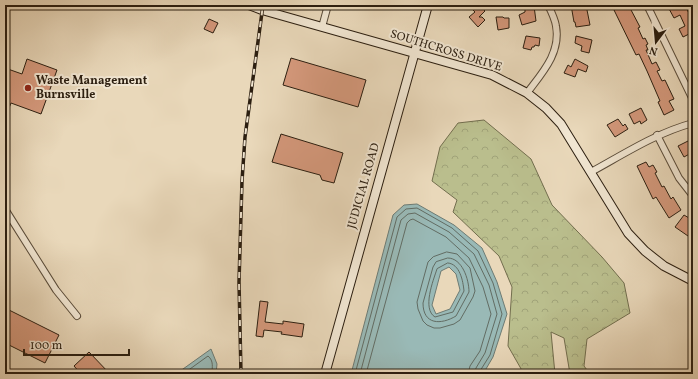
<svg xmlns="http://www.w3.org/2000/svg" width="698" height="379" font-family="Vollkorn,serif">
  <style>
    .forest { fill: url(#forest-crowns); stroke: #726e4e }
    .water { fill: #99b9b6; stroke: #6d7b74; fill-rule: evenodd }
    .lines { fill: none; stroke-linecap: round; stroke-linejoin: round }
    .shore { stroke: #626c63; stroke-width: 1 }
    .building { fill: #d4987b; stroke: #2b1e10 }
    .street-casing { stroke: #5a4c3a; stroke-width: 8 }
    .secondary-casing { stroke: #2b1e10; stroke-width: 10 }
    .street { stroke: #f1e6d2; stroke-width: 6 }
    .secondary { stroke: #f1e6d2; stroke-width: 8 }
    .rail-casing { stroke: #2b1e10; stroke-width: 3.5 }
    .rail { stroke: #f1e6d2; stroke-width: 2; stroke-dasharray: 6; stroke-linecap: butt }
    .poi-dot { fill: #8f2418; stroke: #f1e6d2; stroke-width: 1.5 }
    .labels { text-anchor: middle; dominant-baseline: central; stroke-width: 4; stroke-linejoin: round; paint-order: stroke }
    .street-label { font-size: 12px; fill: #2b1e10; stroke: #f1e6d2 }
    .poi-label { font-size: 12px; font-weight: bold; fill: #2b1e10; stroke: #f1e6d2; text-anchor: start }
  </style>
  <defs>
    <pattern id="forest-crowns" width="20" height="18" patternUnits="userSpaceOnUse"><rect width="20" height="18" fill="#babe8d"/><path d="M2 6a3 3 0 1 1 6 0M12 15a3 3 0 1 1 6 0" fill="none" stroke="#a0a379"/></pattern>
  </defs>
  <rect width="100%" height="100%" fill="#e9d8ba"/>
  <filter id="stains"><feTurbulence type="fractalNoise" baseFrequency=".005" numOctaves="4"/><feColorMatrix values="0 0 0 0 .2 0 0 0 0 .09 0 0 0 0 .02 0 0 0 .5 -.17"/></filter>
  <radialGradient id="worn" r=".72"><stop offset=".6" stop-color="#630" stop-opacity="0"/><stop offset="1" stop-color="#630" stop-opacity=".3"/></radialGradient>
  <polygon class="forest" points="484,120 531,159 552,205 602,257 624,283 630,313 587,339 584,366 590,374 570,374 564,338 551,332 555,374 524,374 508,346 512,287 499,256 453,212 457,200 432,181 440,147 458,123"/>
  <g class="water">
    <path d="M417 204 454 225 482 248 497 282 507 314 493 357 483 374H351L393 215 404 205ZM449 267 456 274 460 290 450 309 436 314 432 305 441 271Z"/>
    <polygon points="211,349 217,364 216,374 176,374"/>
  </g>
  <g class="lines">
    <g class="shore">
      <polygon points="447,252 457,254 470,268 475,291 473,297 460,320 454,324 440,328 434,328 427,325 423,321 418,309 417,302 428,262 433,257"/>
      <path d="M448 258C462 258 469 279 469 292L456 316C441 325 423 325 423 303L433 267 436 262Z"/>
      <path d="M448 263C460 264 463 281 464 291L453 312 435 317C422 309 433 281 437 269Z"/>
      <path d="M183 374 208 356C214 361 212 367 212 374"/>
      <polyline points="355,374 397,217 406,209 417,208 452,228 478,251 493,283 502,314 490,355 480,371 479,374"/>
      <polyline points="360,374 401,220 408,214 415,213 449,232 474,254 489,285 497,314 485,353 476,368 474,374"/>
      <polyline points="366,374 407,223 410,220 413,219 446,237 469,258 483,287 491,314 480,351 470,366 468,374"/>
    </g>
  </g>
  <g class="building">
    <polygon points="479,5 485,11 479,17 482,17 485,20 478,27 469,17 475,12 473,10"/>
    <polygon points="571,5 586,5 590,25 576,27 575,22 574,22"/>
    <polygon points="614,5 626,5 628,9 630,8 640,27 638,28 643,39 645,38 648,44 646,45 648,50 646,50 652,64 656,62 660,70 657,71 662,81 665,80 674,99 669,101 674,110 664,115 658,102 660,101 647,71 639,54 636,55 614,10 617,9"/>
    <polygon points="667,5 685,5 693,22 693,43 689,34 683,37 679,29 685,26 680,15 674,18"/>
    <polygon points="534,6 536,21 522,25 519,15 525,12 525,8"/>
    <polygon points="496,17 503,17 504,18 509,18 509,28 498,30"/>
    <polygon points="209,19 218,23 213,33 204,29"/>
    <polygon points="526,36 540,38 539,46 535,45 534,47 532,47 531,50 523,48"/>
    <polygon points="576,36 592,40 589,53 581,51 582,46 575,43"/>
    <polygon points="291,58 366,80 358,107 283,85"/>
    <polygon points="27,59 57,70 41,114 11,103 5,118 5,68 22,74"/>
    <polygon points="575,59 588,66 586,72 578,69 575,77 564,73 568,65 571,67"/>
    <polygon points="641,108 647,120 641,124 640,121 634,124 629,114"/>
    <polygon points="618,119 623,126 625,124 628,129 615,137 607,125"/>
    <polygon points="281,134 343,153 334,183 322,180 320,175 272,162"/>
    <polygon points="688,141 690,145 693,143 693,152 684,157 678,146"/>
    <polygon points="646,162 649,167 653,165 657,172 655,173 662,187 664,186 671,199 673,197 681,210 669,218 656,197 653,199 637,166"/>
    <polygon points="693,212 693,230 688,236 675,227 684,215 689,218"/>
    <polygon points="260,301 268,302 265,322 283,324 283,321 304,324 302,337 281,334 282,332 264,330 263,337 256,336"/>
    <polygon points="5,308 59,335 45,363 5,343"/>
    <polygon points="89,352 110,374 81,374 74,366"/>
  </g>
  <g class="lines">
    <defs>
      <g id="street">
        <polyline points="647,5 693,100"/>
        <polyline points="322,27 328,5"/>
        <path d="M527 93C542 73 561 53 556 26 555 19 551 11 548 5"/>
        <polyline points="657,135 679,178 693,196"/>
        <path d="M591 172C624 154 656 133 693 123"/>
        <polyline points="5,209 56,290 77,316"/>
      </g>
      <g id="secondary">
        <polyline points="249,5 262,10 492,75 527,93 546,108 561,124 628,233 645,251 664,266 693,281"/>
        <polyline points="325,374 428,5"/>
      </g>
    </defs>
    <use href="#street" class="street-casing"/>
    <use href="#secondary" class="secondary-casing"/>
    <use href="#street" class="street"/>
    <use href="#secondary" class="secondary"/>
    <defs>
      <polyline id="rail" points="241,374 239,282 242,181 245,137 263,5"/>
    </defs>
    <use href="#rail" class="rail-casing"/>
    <use href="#rail" class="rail"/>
  </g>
  <circle class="poi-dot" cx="28" cy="88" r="4"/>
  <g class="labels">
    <g class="street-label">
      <text transform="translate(446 51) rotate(17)">SOUTHCROSS DRIVE</text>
      <text transform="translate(364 186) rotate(-74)">JUDICIAL ROAD</text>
    </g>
    <g class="poi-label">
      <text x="36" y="81">Waste Management<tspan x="36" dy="14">Burnsville</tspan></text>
    </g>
  </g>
  <rect width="698" height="379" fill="none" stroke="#e9d8ba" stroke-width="20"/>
  <rect x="6" y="6" width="686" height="367" fill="none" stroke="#2b1e10" stroke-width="2"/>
  <rect x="10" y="10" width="678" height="359" fill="none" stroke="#2b1e10"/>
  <g transform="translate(656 42) rotate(196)" stroke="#f1e6d2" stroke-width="3" paint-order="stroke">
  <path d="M0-3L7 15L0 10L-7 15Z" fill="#2b1e10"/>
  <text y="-6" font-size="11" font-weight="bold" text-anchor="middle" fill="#2b1e10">N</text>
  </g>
  <path d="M24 349v6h105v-6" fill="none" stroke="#2b1e10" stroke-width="2"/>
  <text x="30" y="349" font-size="12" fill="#2b1e10" stroke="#f1e6d2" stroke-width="3" paint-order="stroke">100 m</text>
  <rect width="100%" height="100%" filter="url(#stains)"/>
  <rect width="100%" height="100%" fill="url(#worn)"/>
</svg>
